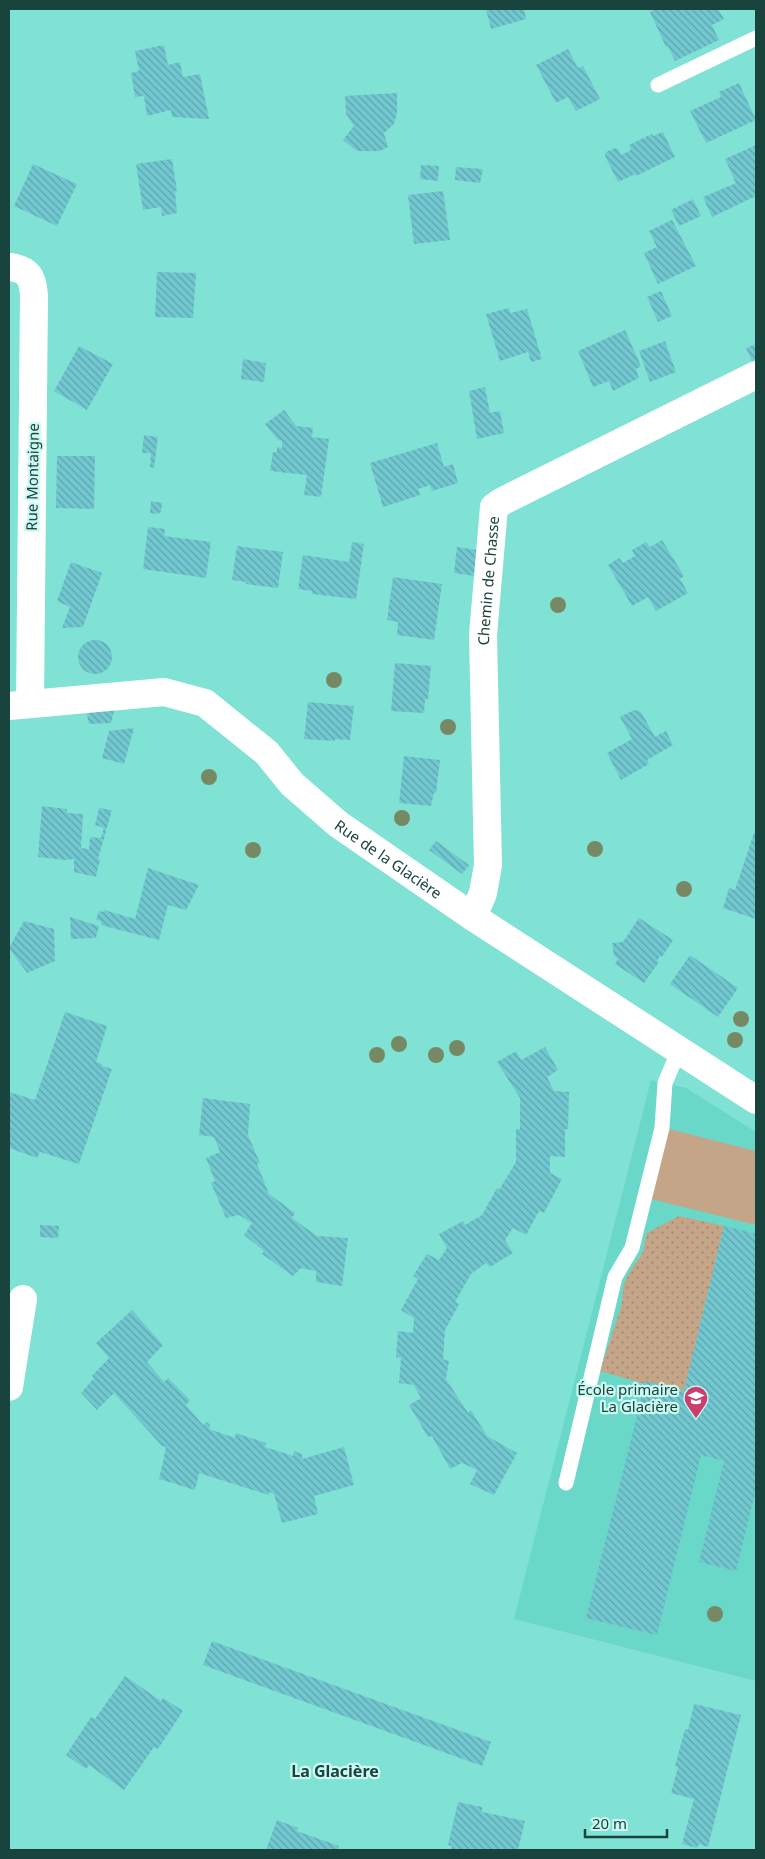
<svg xmlns="http://www.w3.org/2000/svg" width="765" height="1859" font-family="'Noto Sans',sans-serif">
  <style>
    .built { fill: #69d8c8 }
    .grass { fill: #c5a588 }
    .park { fill: url(#park-dots) }
    .building { fill: url(#building-back-hatch) }
    .lines { fill: none; stroke-linecap: round; stroke-linejoin: round }
    .lane { stroke: #fff; stroke-width: 15 }
    .street { stroke: #fff; stroke-width: 28 }
    .tree { fill: #778964 }
    .labels { text-anchor: middle; dominant-baseline: central; stroke-width: 4.5; stroke-linejoin: round; paint-order: stroke }
    .street-label { font-size: 15px; fill: #19433d; stroke: #ccf9f1 }
    .poi-label { font-size: 15px; fill: #19433d; stroke: #ccf9f1; text-anchor: end }
    .neighbourhood-label { font-size: 16px; font-weight: bold; fill: #19433d; stroke: #ccf9f1 }
  </style>
  <defs>
    <pattern id="park-dots" width="8" height="8" patternUnits="userSpaceOnUse" patternTransform="scale(1.25)"><rect width="8" height="8" fill="#c5a588"/><path d="M2 2h.1M6 6h.1" fill="none" stroke="#9f8870" stroke-width="1.8" stroke-linecap="round"/></pattern>
    <pattern id="building-back-hatch" width="6" height="6" patternUnits="userSpaceOnUse" patternTransform="scale(1.25)"><rect width="6" height="6" fill="#72c8d0"/><path d="M-1 5l2 2M0 0l6 6M5-1l2 2" fill="none" stroke="#5da4aa"/></pattern>
  </defs>
  <rect width="100%" height="100%" fill="#80e2d4"/>
  <polygon class="built" points="651,1080 686,1088 756,1132 756,1681 514,1619"/>
  <polygon class="grass" points="669,1129 756,1151 756,1225 651,1199"/>
  <polygon class="park" points="679,1216 724,1226 684,1391 646,1381 645,1384 600,1371 621,1307 624,1284 629,1273 643,1252 647,1233"/>
  <g class="building">
    <polygon points="486,9 524,9 526,19 491,29"/>
    <polygon points="656,9 718,9 724,19 712,25 719,40 675,61 668,46 666,47 650,12"/>
    <polygon points="164,45 168,65 180,62 183,77 200,74 209,119 172,117 171,110 147,116 144,96 135,97 131,73 139,71 135,51"/>
    <polygon points="568,49 578,68 583,66 600,99 576,111 568,97 556,103 536,65"/>
    <polygon points="739,83 756,120 706,143 690,111 721,97 719,92"/>
    <polygon points="397,93 397,113 394,124 384,133 388,147 380,151 357,151 343,140 354,126 346,114 345,96"/>
    <polygon points="663,132 675,157 636,176 635,174 618,182 605,156 606,152 615,148 618,149 621,155 631,150 629,145 652,134 653,136"/>
    <polygon points="756,145 756,196 712,217 703,197 736,183 725,159"/>
    <polygon points="172,159 177,191 175,191 177,213 162,216 161,207 143,210 136,164"/>
    <polygon points="33,164 77,184 57,226 14,206"/>
    <polygon points="421,165 439,166 438,181 420,179"/>
    <polygon points="456,167 483,169 480,183 455,180"/>
    <polygon points="443,191 450,240 414,244 408,195"/>
    <polygon points="693,199 701,216 679,226 671,210"/>
    <polygon points="672,220 696,266 658,284 644,253 657,247 649,231"/>
    <polygon points="157,272 196,273 193,318 155,317"/>
    <polygon points="661,291 672,316 658,322 647,297"/>
    <polygon points="509,308 510,313 527,309 542,359 531,362 528,352 500,361 486,314"/>
    <polygon points="625,330 641,366 636,369 639,378 613,391 609,381 593,387 578,351"/>
    <polygon points="665,341 676,372 650,382 639,351"/>
    <polygon points="756,344 756,359 752,361 746,348"/>
    <polygon points="79,346 113,364 87,410 54,391"/>
    <polygon points="243,359 266,363 264,382 241,379"/>
    <polygon points="485,387 490,413 500,411 504,433 477,439 469,391"/>
    <polygon points="284,410 296,426 313,428 312,437 329,439 321,497 304,495 307,475 270,471 273,452 277,452 277,447 282,448 282,441 278,440 265,424"/>
    <polygon points="144,435 158,437 154,468 150,467 151,453 142,453"/>
    <polygon points="437,443 444,467 453,464 458,483 432,491 430,485 418,489 420,495 383,507 370,463"/>
    <polygon points="57,456 95,456 94,509 56,508"/>
    <polygon points="151,501 162,503 161,512 158,514 150,513"/>
    <polygon points="148,527 165,529 164,536 211,542 206,578 143,569"/>
    <polygon points="662,540 684,576 680,579 688,593 656,611 648,597 632,606 608,565 619,558 623,563 635,556 632,550 646,542 650,547"/>
    <polygon points="352,542 364,544 356,599 312,594 312,591 298,589 303,555 349,562"/>
    <polygon points="237,546 283,552 278,588 246,584 246,582 232,580"/>
    <polygon points="457,547 478,550 475,576 454,573"/>
    <polygon points="71,562 102,573 83,627 62,628 70,607 57,601"/>
    <polygon points="393,577 442,584 434,640 397,635 398,622 387,620"/>
    <circle cx="95" cy="657" r="17"/>
    <polygon points="395,663 431,666 428,699 425,699 424,713 391,711"/>
    <polygon points="308,702 354,706 350,740 335,739 335,741 304,739"/>
    <polygon points="115,707 111,723 89,724 86,710"/>
    <polygon points="634,710 641,712 655,737 666,731 673,745 647,760 649,764 621,780 607,753 632,739 620,717"/>
    <polygon points="134,728 124,764 102,758 109,731"/>
    <polygon points="404,756 440,760 436,793 434,792 431,806 399,803"/>
    <polygon points="42,806 67,809 67,813 83,814 81,848 89,849 90,837 101,838 104,828 95,825 99,808 112,810 98,859 100,859 96,877 74,872 74,859 65,860 38,857"/>
    <polygon points="754,833 756,834 756,919 723,908 729,888 735,890"/>
    <polygon points="436,841 469,865 462,874 429,850"/>
    <polygon points="148,868 199,885 186,910 168,905 159,940 101,925 101,921 96,920 99,911 103,912 104,910 135,919"/>
    <polygon points="70,917 99,926 96,938 71,939"/>
    <polygon points="639,918 673,940 662,957 660,956 657,961 659,962 644,983 615,964 618,959 614,956 612,943 623,942"/>
    <polygon points="24,921 54,929 55,961 27,973 9,948"/>
    <polygon points="690,955 738,988 718,1017 670,984"/>
    <polygon points="65,1012 107,1026 96,1062 102,1064 102,1066 112,1069 79,1164 40,1152 37,1158 9,1148 9,1092 35,1100"/>
    <polygon points="545,1047 558,1070 547,1077 554,1091 569,1092 568,1129 565,1129 565,1157 550,1156 550,1173 562,1179 544,1213 539,1211 526,1235 513,1228 505,1240 513,1253 490,1267 486,1263 471,1274 455,1302 459,1304 445,1330 443,1359 449,1361 446,1379 468,1413 471,1410 487,1436 517,1453 494,1495 470,1484 477,1470 462,1463 450,1469 432,1436 428,1437 409,1405 421,1398 414,1385 399,1383 401,1358 396,1357 398,1331 413,1333 414,1318 401,1310 418,1279 413,1276 427,1254 439,1260 447,1248 439,1234 463,1221 465,1225 482,1215 497,1188 499,1190 516,1162 516,1129 520,1129 520,1098 497,1062 516,1051 521,1060"/>
    <polygon points="203,1098 250,1104 248,1135 260,1163 257,1164 269,1194 295,1213 292,1218 317,1236 348,1238 342,1286 316,1282 316,1271 301,1268 293,1276 262,1254 264,1251 244,1235 252,1223 239,1215 226,1218 211,1183 215,1181 206,1158 220,1152 214,1137 199,1135"/>
    <polygon points="40,1225 59,1226 58,1238 40,1237"/>
    <polygon points="724,1226 756,1234 756,1489 736,1571 699,1562 724,1461 701,1455 657,1635 586,1618 646,1381 684,1391"/>
    <polygon points="132,1310 163,1345 147,1362 164,1382 168,1378 190,1400 186,1405 203,1425 207,1422 210,1425 209,1429 235,1438 236,1433 266,1443 265,1447 293,1456 294,1451 302,1454 302,1459 344,1447 354,1485 314,1496 318,1514 282,1523 274,1494 269,1492 269,1495 199,1473 195,1490 159,1479 166,1448 164,1446 163,1447 114,1393 97,1410 81,1393 94,1378 92,1376 109,1358 96,1343"/>
    <polygon points="212,1641 491,1742 482,1766 203,1665"/>
    <polygon points="125,1676 161,1701 163,1698 183,1711 158,1749 154,1747 124,1790 89,1765 86,1769 66,1755 91,1717 95,1719"/>
    <polygon points="694,1704 741,1715 708,1847 699,1844 697,1848 682,1844 694,1799 671,1793 678,1767 675,1766 685,1729 688,1730"/>
    <polygon points="458,1802 482,1807 482,1812 525,1821 518,1850 451,1850 452,1846 448,1845"/>
    <polygon points="277,1820 298,1828 297,1831 339,1846 338,1850 266,1850"/>
  </g>
  <g class="lines">
    <g class="lane">
      <polyline points="658,85 756,38"/>
      <polyline points="566,1483 615,1277 632,1248 662,1128 665,1083 679,1050"/>
    </g>
    <g class="street">
      <path d="M9 267C29 269 33 278 34 296L30 703"/>
      <path id="s1" d="M9 706 164 692 205 703 267 753 292 784 338 824 473 917 756 1100"/>
      <path id="s2" d="M473 917 483 893 488 865 483 635 494 507 503 501 756 375"/>
      <polyline points="9,1387 23,1299"/>
    </g>
  </g>
  <g class="tree">
    <circle cx="558" cy="605" r="8"/>
    <circle cx="334" cy="680" r="8"/>
    <circle cx="448" cy="727" r="8"/>
    <circle cx="209" cy="777" r="8"/>
    <circle cx="402" cy="818" r="8"/>
    <circle cx="595" cy="849" r="8"/>
    <circle cx="253" cy="850" r="8"/>
    <circle cx="684" cy="889" r="8"/>
    <circle cx="741" cy="1019" r="8"/>
    <circle cx="735" cy="1040" r="8"/>
    <circle cx="399" cy="1044" r="8"/>
    <circle cx="457" cy="1048" r="8"/>
    <circle cx="377" cy="1055" r="8"/>
    <circle cx="436" cy="1055" r="8"/>
    <circle cx="715" cy="1614" r="8"/>
  </g>
  <defs>
    <symbol id="school-pin" viewBox="-11 -11 22 30"><path d="M0 17L-7.5 6A9.5 9.5 0 1 1 7.5 6Z" fill="#cb3f70" stroke="#ccf9f1"/><path d="M0-5L7-2L0 1L-7-2ZM-4 1L0 2.5L4 1V4Q0 6-4 4Z" fill="#fff"/></symbol>
  </defs>
  <g fill-rule="evenodd">
    <use href="#school-pin" x="682" y="1384" width="28" height="38"/>
  </g>
  <g class="labels">
    <g class="street-label">
      <text transform="translate(32 477) rotate(-89)">Rue Montaigne</text>
      <text stroke="none"><textPath href="#s2" startOffset="339">Chemin de Chasse</textPath></text>
      <text stroke="none"><textPath href="#s1" startOffset="440">Rue de la Glacière</textPath></text>
    </g>
    <g class="poi-label">
      <text x="678" y="1389">École primaire<tspan x="678" dy="17">La Glacière</tspan></text>
    </g>
    <g class="neighbourhood-label">
      <text x="335" y="1771">La Glacière</text>
    </g>
  </g>
  <rect width="765" height="1859" fill="none" stroke="#19433d" stroke-width="20"/>
  <path d="M585 1829v8h82v-8" fill="none" stroke="#19433d" stroke-width="2.5"/>
  <text x="592" y="1829" font-size="15" fill="#19433d" stroke="#ccf9f1" stroke-width="4" paint-order="stroke">20 m</text>
</svg>
